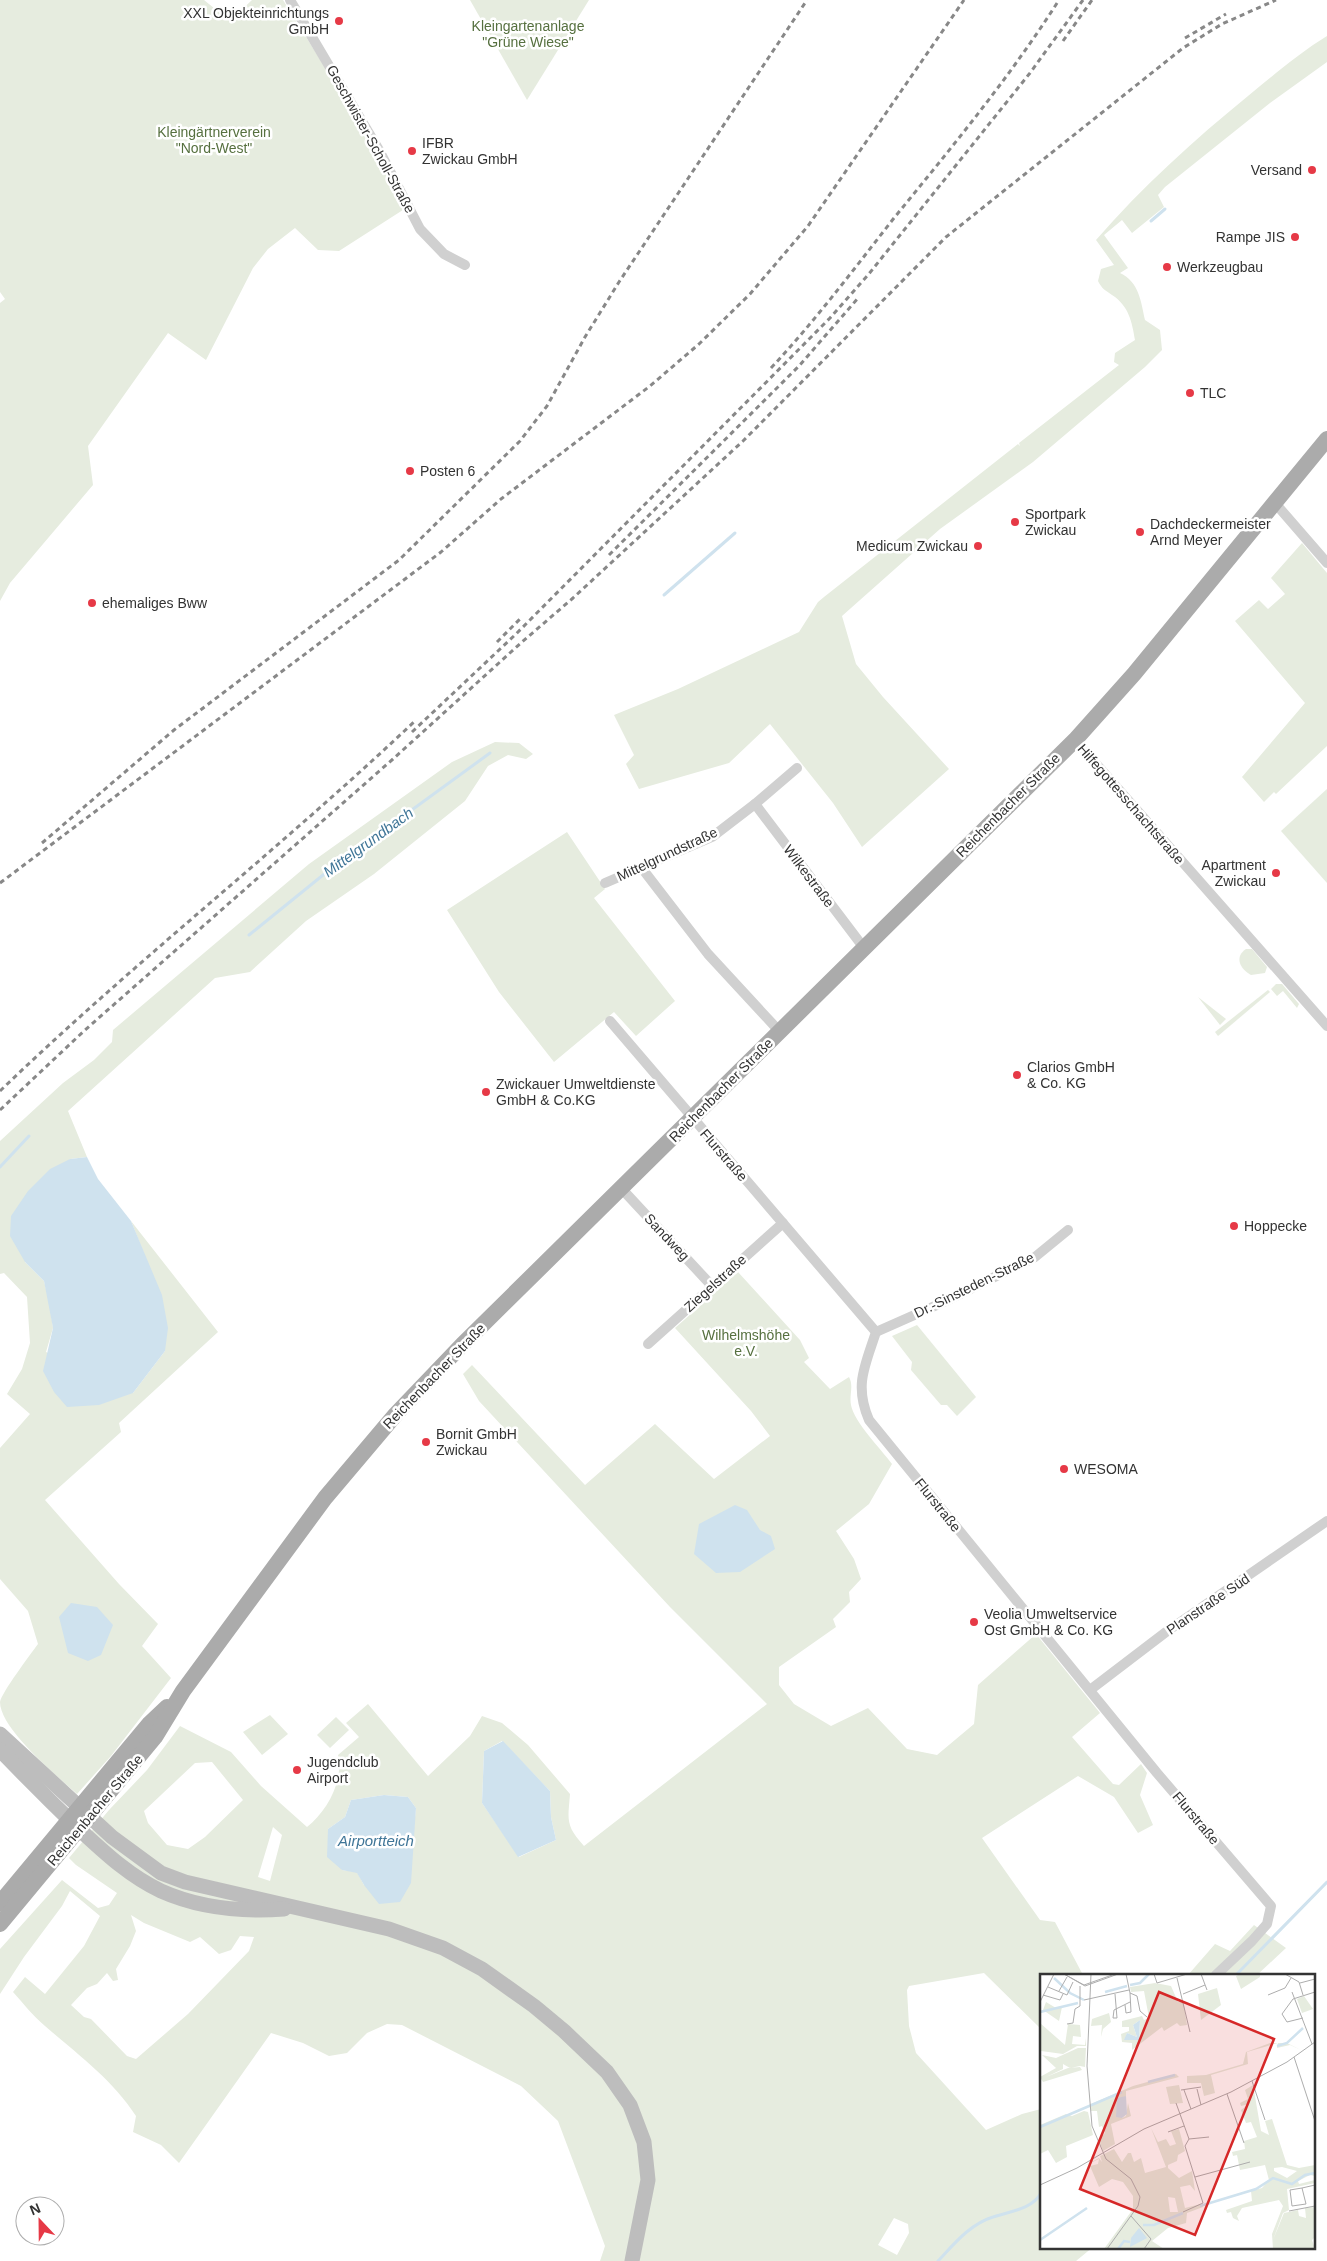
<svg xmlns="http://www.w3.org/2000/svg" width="1327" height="2261" font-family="Helvetica,sans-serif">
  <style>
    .green { fill: #e6ecdf; fill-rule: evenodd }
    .water { fill: #cfe2ee }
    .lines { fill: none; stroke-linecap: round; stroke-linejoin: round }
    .stream { stroke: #cfe2ee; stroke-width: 3 }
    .street { stroke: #d0d0d0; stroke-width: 10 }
    .secondary { stroke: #bdbdbd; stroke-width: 15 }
    .primary { stroke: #ababab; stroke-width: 16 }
    .rail { stroke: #888; stroke-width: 3; stroke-dasharray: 5 4; stroke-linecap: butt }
    .poi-dot { fill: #e63946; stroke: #fff; stroke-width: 2 }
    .labels { text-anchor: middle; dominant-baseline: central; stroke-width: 5; stroke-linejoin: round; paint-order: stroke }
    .poi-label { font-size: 14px; fill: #333; stroke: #fff; text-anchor: start }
    .park-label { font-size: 14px; fill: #56703f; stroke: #fff }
    .street-label { font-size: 14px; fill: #333; stroke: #fff }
    .water-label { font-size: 15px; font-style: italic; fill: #3f7597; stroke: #fff }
    .inset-river { fill: none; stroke: #cfe2ee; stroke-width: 2.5 }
    .inset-road { fill: none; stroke: #adadad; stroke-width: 1 }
    .view { fill: #d62828; fill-opacity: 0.15; stroke: #d62828; stroke-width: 2.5 }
    .inset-edge { fill: none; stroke: #333; stroke-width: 2.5 }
  </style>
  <rect width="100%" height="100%" fill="#fff"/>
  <g class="green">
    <polygon points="0,0 204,0 230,21 252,0 283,0 372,143 406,208 339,251 318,250 295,228 268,249 253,268 206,360 168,333 88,446 93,485 10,583 0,601 0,303 5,299 0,292"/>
    <polygon points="470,0 589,0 527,100"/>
    <path d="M1327 36V62L1270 103 1165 187 1158 195 1164 207 1132 233 1122 220 1104 235 1128 268 1120 273C1139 282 1141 301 1145 320L1160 330 1162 350 1145 367 1033 462 940 529 842 616 856 664 883 697 949 769 862 847 833 803 770 724 729 763 639 789 626 764 634 755 614 715 678 689 799 632 818 602 824 597 1018 444 1020 446 1019 443 1119 365 1114 362 1115 353 1135 340C1132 322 1129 306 1112 295 1105 290 1102 289 1098 281L1101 269 1114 265 1096 240C1142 187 1194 140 1248 96 1274 75 1299 53 1327 36Z"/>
    <polygon points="1302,543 1327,573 1327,746 1276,794 1274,792 1264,802 1242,777 1305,703 1235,621 1259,600 1268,609 1285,594 1271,578"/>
    <path d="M495 742 519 743 533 754 526 759 508 755 488 766 465 801 374 874 306 921 250 972 215 978 68 1111 87 1157 70 1159 25 1262 44 1281 50 1305 53 1328 46 1352 133 1393 165 1351 149 1266 131 1221 218 1332 119 1423 121 1432 45 1500 119 1584 158 1624 142 1646 171 1678 111 1756 77 1794C58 1777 0 1729 0 1702 2 1692 30 1655 38 1644L28 1611 0 1579V1448L30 1414 7 1394 22 1369 30 1343 27 1297 4 1273 0 1274V1141L63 1083 94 1060 112 1042 113 1030 309 864 452 762Z"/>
    <polygon points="1327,789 1327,883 1281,831"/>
    <polygon points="567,832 605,889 594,898 675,1001 636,1036 614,1012 554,1062 499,992 447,910"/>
    <path d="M1246 949H1252L1267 967 1265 973 1251 975C1240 969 1234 957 1246 949Z"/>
    <polygon points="1276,984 1282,984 1299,1004 1297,1008 1283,991 1277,996 1271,989"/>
    <polygon points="1268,990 1270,992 1218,1036 1215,1032"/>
    <polygon points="1198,997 1226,1019 1220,1025"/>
    <path d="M738 1272 800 1340 809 1358 804 1362 830 1389 849 1377C854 1386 849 1395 851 1405 854 1422 881 1449 892 1464L869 1504 836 1531 854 1559 861 1579 849 1592 850 1602 833 1619 836 1627 779 1667V1685L794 1704 831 1726 868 1708 907 1749 937 1755 974 1724 978 1685 1036 1634 1100 1713 1072 1737 1113 1784 1119 1785 1141 1764 1147 1773 1140 1795 1153 1825 1138 1833 1114 1797 1078 1776 982 1838 1040 1920 1055 1922 1083 1975H1041V2029L984 1973 909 1986 907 1990 909 2026 916 2053 986 2130 1022 2114 1041 2109V2247H1093L1076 2261H600L605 2246 558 2121 521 2086 402 2025 387 2024 367 2033 347 2053 329 2056 303 2043 271 2033 179 2163 161 2145 133 2132 136 2116C112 2079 77 2054 45 2026 33 2016 23 2003 13 1992L25 1977 45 1994 84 1946 100 1916 70 1891 62 1906 24 1957 0 1994V1949L62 1880 98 1908 109 1905 117 1893 76 1865 69 1858 109 1810 147 1770 180 1726 231 1752 261 1786 307 1827C327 1811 344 1781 338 1755L359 1737 346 1723 368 1704 428 1776 470 1736 482 1716 502 1723 528 1745 570 1794C568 1820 565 1825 584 1846L767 1704 670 1607 479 1401 463 1374 472 1365 585 1485 655 1424 714 1479 770 1436 751 1411 675 1328ZM502 1741 550 1791 551 1817 556 1840 519 1857 482 1803 484 1751ZM212 1762 243 1800 205 1837 188 1849 167 1845 148 1823 144 1811 195 1763ZM384 1795 408 1797 416 1808 412 1846 364 1885 357 1872 342 1870 328 1829 345 1817 351 1800ZM273 1827 282 1835 270 1881 258 1877ZM131 1915 144 1923 190 1942 200 1937 219 1954 231 1950 240 1936 254 1937 249 1951 188 2014 136 2059 127 2056 91 2019 84 2017 71 2005 87 1988 97 1984 107 1973 113 1981 118 1980 116 1969 130 1946 136 1931ZM894 2218 908 2224 909 2233 897 2255 878 2245Z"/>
    <polygon points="917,1325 976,1397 957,1416 947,1405 941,1405 911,1370 912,1362 892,1336"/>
    <polygon points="270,1715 288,1734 262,1755 243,1732"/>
    <polygon points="336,1717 349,1730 330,1748 317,1735"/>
    <polygon points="1254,1925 1286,1948 1257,1975 1188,1975 1215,1944 1230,1951"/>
  </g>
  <g class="water">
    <polygon points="87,1157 98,1179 131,1221 162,1295 168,1328 165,1351 133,1393 99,1405 67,1407 54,1392 43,1371 53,1328 44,1281 25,1262 10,1236 11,1216 28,1191 50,1169 70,1159"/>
    <polygon points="735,1505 747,1510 760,1530 771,1536 775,1549 740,1572 716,1573 694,1554 699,1524"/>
    <polygon points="71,1603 97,1607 113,1625 101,1655 88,1661 68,1653 59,1617"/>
    <polygon points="503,1741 550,1791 551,1817 556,1840 518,1857 482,1803 484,1751"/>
    <polygon points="384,1795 408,1797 416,1808 411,1883 400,1902 379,1904 364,1885 357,1873 342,1870 327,1857 328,1829 345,1817 351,1800"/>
  </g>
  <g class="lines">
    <g class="stream">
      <polyline points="1151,221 1165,209"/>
      <polyline points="664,595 735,533"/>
      <polyline points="249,935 328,871 490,753"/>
      <polyline points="0,1167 29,1136"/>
      <polyline points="1236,1975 1327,1882"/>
      <path d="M938 2261C954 2244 970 2224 993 2217 1008 2212 1033 2209 1041 2193"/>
    </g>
    <g class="street">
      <polyline points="290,0 379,150 420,229 444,254 465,265"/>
      <polyline points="1275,503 1327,563"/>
      <polyline points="1075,740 1327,1026"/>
      <polyline points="755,804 864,948"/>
      <polyline points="641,867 708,954 780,1032"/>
      <polyline points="605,883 712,837 755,804 797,768"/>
      <path d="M610 1021 876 1332C865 1366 854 1385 869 1420L1157 1773 1271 1906 1267 1924 1252 1941 1216 1975"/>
      <polyline points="621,1188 712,1286"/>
      <polyline points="876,1332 946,1301 1035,1257 1068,1230"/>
      <polyline points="648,1344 783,1223"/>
      <polyline points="1090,1690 1166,1632 1327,1521"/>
    </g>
    <g class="secondary">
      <polyline points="0,1734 112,1837 161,1873 185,1882 389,1929 443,1948 482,1969 534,2006 564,2031 607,2072 630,2105 644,2142 648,2180 632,2261"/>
      <path d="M0 1750C26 1777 52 1803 79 1829 104 1852 129 1876 161 1891 199 1908 243 1912 284 1909"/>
    </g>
    <g class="primary">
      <polyline points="0,1903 149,1724 167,1707"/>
      <polyline points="0,1924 155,1737 183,1691 325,1498 396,1414 462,1345 1075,740 1134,674 1327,439"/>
    </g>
    <g class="rail">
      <polyline points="1185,38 1226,14"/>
      <polyline points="1063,41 1092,0"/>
      <path d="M771 368C815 321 854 269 894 218 952 147 1010 77 1059 0"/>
      <polyline points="609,555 799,366 859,297"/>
      <polyline points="497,642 522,617"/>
      <polyline points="412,732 516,634 830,318 868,275 1030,73 1083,0"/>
      <polyline points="42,843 174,730 399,560 520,441 547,406 585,337 619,282 807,0"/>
      <polyline points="0,883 441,552 501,499 650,386 699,344 750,294 808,226 964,0"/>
      <path d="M0 1091C134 962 281 848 416 720"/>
      <polyline points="0,1110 85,1030 393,759 522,642 573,598 743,441 946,237 1183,48 1222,24 1276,0"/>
    </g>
  </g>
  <g class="poi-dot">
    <circle cx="339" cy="21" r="5"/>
    <circle cx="412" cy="151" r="5"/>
    <circle cx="1312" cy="170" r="5"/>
    <circle cx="1295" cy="237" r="5"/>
    <circle cx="1167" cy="267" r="5"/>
    <circle cx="1190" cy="393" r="5"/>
    <circle cx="410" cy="471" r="5"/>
    <circle cx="1015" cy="522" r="5"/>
    <circle cx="1140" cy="532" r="5"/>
    <circle cx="978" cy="546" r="5"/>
    <circle cx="92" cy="603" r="5"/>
    <circle cx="1276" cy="873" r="5"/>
    <circle cx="1017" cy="1075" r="5"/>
    <circle cx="486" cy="1092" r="5"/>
    <circle cx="1234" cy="1226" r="5"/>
    <circle cx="426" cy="1442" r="5"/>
    <circle cx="1064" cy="1469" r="5"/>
    <circle cx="974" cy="1622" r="5"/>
    <circle cx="297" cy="1770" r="5"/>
  </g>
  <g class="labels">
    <g class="poi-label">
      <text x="329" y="13" text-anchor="end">XXL Objekteinrichtungs<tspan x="329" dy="16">GmbH</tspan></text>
      <text x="422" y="143">IFBR<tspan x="422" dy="16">Zwickau GmbH</tspan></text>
      <text x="1302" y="170" text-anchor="end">Versand</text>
      <text x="1285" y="237" text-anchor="end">Rampe JIS</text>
      <text x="1177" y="267">Werkzeugbau</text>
      <text x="1200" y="393">TLC</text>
      <text x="420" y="471">Posten 6</text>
      <text x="1025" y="514">Sportpark<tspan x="1025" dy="16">Zwickau</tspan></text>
      <text x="1150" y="524">Dachdeckermeister<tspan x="1150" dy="16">Arnd Meyer</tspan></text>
      <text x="968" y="546" text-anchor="end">Medicum Zwickau</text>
      <text x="102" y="603">ehemaliges Bww</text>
      <text x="1266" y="865" text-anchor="end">Apartment<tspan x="1266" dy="16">Zwickau</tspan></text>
      <text x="1027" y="1067">Clarios GmbH<tspan x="1027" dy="16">&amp; Co. KG</tspan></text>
      <text x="496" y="1084">Zwickauer Umweltdienste<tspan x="496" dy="16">GmbH &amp; Co.KG</tspan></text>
      <text x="1244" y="1226">Hoppecke</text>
      <text x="436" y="1434">Bornit GmbH<tspan x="436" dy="16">Zwickau</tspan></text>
      <text x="1074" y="1469">WESOMA</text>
      <text x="984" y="1614">Veolia Umweltservice<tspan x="984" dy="16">Ost GmbH &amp; Co. KG</tspan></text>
      <text x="307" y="1762">Jugendclub<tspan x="307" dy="16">Airport</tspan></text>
    </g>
    <g class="park-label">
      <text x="528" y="26">Kleingartenanlage<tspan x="528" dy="16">"Grüne Wiese"</tspan></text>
      <text x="214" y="132">Kleingärtnerverein<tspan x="214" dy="16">"Nord-West"</tspan></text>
      <text x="746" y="1335">Wilhelmshöhe<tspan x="746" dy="16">e.V.</tspan></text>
    </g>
    <g class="street-label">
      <text transform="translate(371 139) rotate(61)">Geschwister-Scholl-Straße</text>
      <text transform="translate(1131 804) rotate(49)">Hilfegottesschachtstraße</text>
      <text transform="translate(1008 805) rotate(-45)">Reichenbacher Straße</text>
      <text transform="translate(667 854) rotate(-25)">Mittelgrundstraße</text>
      <text transform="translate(809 876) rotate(53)">Wilkestraße</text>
      <text transform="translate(721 1090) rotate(-45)">Reichenbacher Straße</text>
      <text transform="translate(724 1155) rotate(49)">Flurstraße</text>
      <text transform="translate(667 1237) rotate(47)">Sandweg</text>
      <text transform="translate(715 1283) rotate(-42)">Ziegelstraße</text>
      <text transform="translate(974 1285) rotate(-26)">Dr.-Sinsteden-Straße</text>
      <text transform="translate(434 1376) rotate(-46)">Reichenbacher Straße</text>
      <text transform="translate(938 1505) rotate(51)">Flurstraße</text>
      <text transform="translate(1208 1604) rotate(-34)">Planstraße Süd</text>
      <text transform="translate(95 1810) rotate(-50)">Reichenbacher Straße</text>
      <text transform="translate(1196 1818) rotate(50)">Flurstraße</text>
    </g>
    <g class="water-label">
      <text transform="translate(368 842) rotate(-36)">Mittelgrundbach</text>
      <text x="376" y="1840">Airportteich</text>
    </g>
  </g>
  <g transform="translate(1040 1974)">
    <rect width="275" height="275" fill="#fff"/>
    <path d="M200 0H220V3L201 15 196 2ZM115 9 131 12 138 28 143 26 147 51 140 52 137 49 124 57 122 53 92 76V69L82 68 81 60 89 57V53H82V47L102 42 104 46 109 44 104 17 91 18 90 13ZM100 46 99 66H85L87 59 97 63 93 51ZM177 14 181 31 161 46 158 20ZM264 22 273 35 262 39 257 25ZM6 28 16 34 22 33 19 47 3 36ZM69 39 71 48 63 55 61 63 62 51 51 52 52 45ZM0 49 25 71 28 50 40 51 41 63 33 62 32 70 45 71 46 64V72H37L23 80 1 77ZM230 69H247L261 76 250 71 237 74 238 69 207 78 208 90 171 101 175 119 164 122 161 109H147V102L166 101 203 90 206 78ZM38 74H46L45 93 40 92 30 94 23 90V95L6 103 28 94 40 93 42 96 3 108 0 103 16 94 2 81 16 84ZM136 100 139 103 86 117V122L77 129V136L82 144 86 142 88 129 91 142 71 150 75 170 63 177 59 166 65 159 62 152 59 153 57 137H51V130L93 112ZM139 111 143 129 130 130 126 113ZM213 111 221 157 229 161 225 147 232 145 247 191 259 194 275 191V202L270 201 258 207 259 210 275 206V209L247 215 249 236 243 239 233 266 244 239 258 236 259 242 266 244 265 234 275 233V263L272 266 275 275H233L232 260 243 232 239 226 202 234 197 242 199 247 193 244 191 238 187 239 186 236 212 227 211 217 222 214 229 206 225 191 200 196 197 181 193 182 192 178 205 175 204 167 217 163 211 148 206 149 201 136 209 130 201 132 200 129 208 125 205 116ZM234 194 242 193 257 197 247 204 234 197ZM44 137 48 138 53 161 26 172 27 183 16 189 8 176 0 180V151L26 140 32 142ZM111 154 118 168 126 165 130 172 136 170 131 157 139 155 145 177 138 181 137 187 128 191V194L139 204 152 197 155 217 150 211 140 213 145 234 161 230 163 233 147 239 146 249 128 254 112 267 124 275H64L93 235V222L83 208 72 205 59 213 50 192 58 190 59 185 42 193 59 184 62 188 60 182 74 175 82 188 88 179H91L94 188 101 184 105 199 126 193ZM128 223 135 224 138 238H130Z" fill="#e6ecdf" fill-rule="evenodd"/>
    <path d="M100 46 99 66H84L87 59 97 63 93 51ZM86 122 87 140 82 144 76 143 77 124ZM99 254 107 264 90 273 91 264Z" fill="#cfe2ee"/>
    <path class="inset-river" d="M14 4 30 19 44 26M90 11 100 9 109 0M65 18 87 12M0 38 38 29M237 72 247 69 263 54M108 108 135 101M0 153 82 118M160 232 216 215 233 204 252 210 265 201 275 199M103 251H114L143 239M0 266 47 234M78 275 84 267 90 268"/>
    <path class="inset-road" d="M24 0 45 12 78 0M24 0 44 11 75 0M51 0 47 92 52 152 66 185 91 205 100 223 98 232 67 275M86 0 90 19 97 22 100 37 107 43M114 0 117 9 147 0M161 0 167 16M245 0 259 8 263 21M137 4 150 58M260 9 275 5M8 13 27 21 33 8M19 17 27 3M252 18 272 70M75 20 77 44M143 20 165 11M3 21 20 26 23 20M228 21 245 14 251 4M44 26 89 16M0 28 14 0M85 31 86 39 91 38 90 19M77 44H73L74 36 90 28M263 44 247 48 242 40 253 25 275 18M27 50 33 49 35 35 40 32V12M254 83 275 147M212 107 225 146M157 115 161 131M141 116 161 113M144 116 151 135M187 120 204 169M136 129 149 165 145 172 163 229 143 238M128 158 144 152M149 165 169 163M155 203 210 188M0 211 37 194 104 155 191 118 247 88 275 68M262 214 266 230 252 232 250 216 262 214 275 211M249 237 275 232M91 242 111 265 104 275"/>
    <path class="view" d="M119 18 234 65 155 261 40 215Z"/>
    <rect width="275" height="275" class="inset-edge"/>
  </g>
  <g transform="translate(40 2221) rotate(338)"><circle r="24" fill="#ffffff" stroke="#adadad"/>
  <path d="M0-4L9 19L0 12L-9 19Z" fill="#e63946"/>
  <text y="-8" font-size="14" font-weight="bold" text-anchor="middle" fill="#333333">N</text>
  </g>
</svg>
